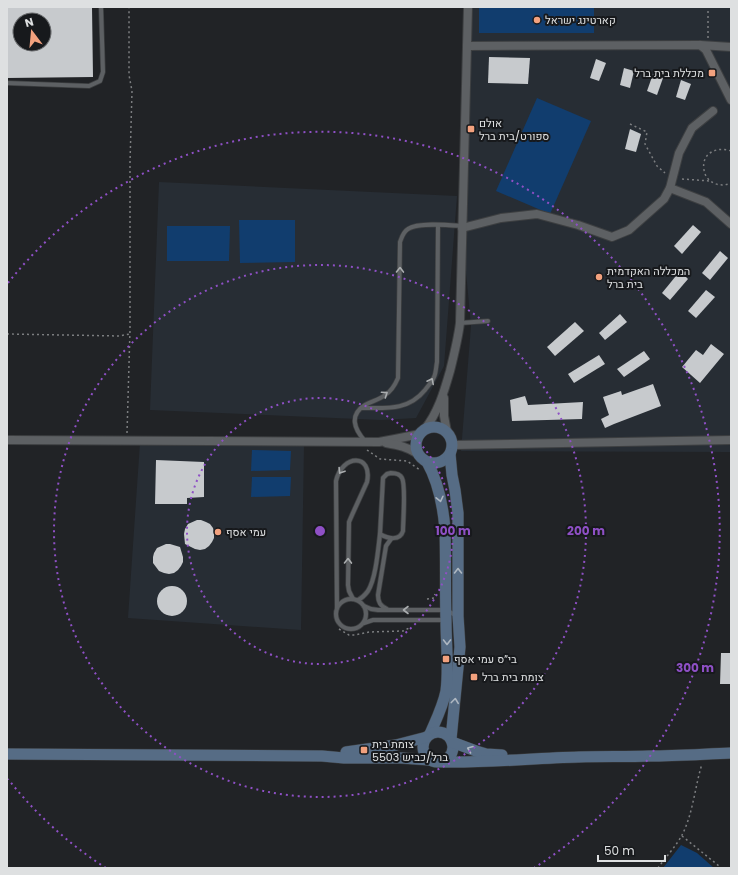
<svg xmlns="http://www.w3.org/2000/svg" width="738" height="875" font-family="Poppins,Heebo,sans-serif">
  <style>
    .built { fill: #272d34 }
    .green { fill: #113d6e }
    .building { fill: #c7cacd; fill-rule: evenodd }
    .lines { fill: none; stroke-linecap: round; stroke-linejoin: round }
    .lane-casing { stroke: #3d3f41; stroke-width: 5.5 }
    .street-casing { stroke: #3d3f41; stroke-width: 10 }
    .secondary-casing { stroke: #3d3f41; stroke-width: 12 }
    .path { stroke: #7c7e80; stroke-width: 1.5; stroke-dasharray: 2 3; stroke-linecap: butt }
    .lane { stroke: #5d6063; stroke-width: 4 }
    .street { stroke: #5d6063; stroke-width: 8 }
    .secondary { stroke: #566c85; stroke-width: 11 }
    .oneway { stroke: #aaadaf }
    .oneway2 { stroke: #aeb7c1 }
    .ring { fill: none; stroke: #8f50c6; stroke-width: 2; stroke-dasharray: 2 4 }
    .poi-dot { fill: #f2a17e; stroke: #17191c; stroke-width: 1.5 }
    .labels { text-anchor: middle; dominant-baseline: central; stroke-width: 4; stroke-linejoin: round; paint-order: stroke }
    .poi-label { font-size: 11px; fill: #dee0e1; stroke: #17191c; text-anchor: start }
    .centre { fill: #8f50c6; stroke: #17191c; stroke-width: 2 }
    .ring-label { font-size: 12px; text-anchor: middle; font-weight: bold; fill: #8f50c6; stroke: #17191c; stroke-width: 4; stroke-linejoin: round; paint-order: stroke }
  </style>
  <rect width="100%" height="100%" fill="#212326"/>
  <g class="built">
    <polygon points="466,7 731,7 731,452 461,451 471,326 462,228"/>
    <polygon points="159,182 457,196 444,366 416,418 381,420 150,410"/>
    <polygon points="140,443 304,445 301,630 128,618"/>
  </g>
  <g class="green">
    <rect x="479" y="7" width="115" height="26"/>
    <polygon points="537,98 591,121 550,214 496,191"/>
    <polygon points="239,220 295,220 295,262 240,263"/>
    <polygon points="167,226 230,226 229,261 167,261"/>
    <polygon points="252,450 291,451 290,470 251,471"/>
    <polygon points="252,477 291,477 290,496 251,497"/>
    <polygon points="681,845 697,853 714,868 663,868"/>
  </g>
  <g class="building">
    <path d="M7 7H92L93 77 7 78ZM20 20H44V44H20Z"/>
    <polygon points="489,57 530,58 528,84 488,83"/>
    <polygon points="596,59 606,63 599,81 590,78"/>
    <polygon points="624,68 634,71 630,88 620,85"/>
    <polygon points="653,74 663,78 657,95 647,91"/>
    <polygon points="681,80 691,84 685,100 676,97"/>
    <polygon points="630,129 641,134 636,152 625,149"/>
    <polygon points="693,225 701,232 682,254 674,246"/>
    <polygon points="720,251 728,258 710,280 702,273"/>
    <polygon points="680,271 688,279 670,300 662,293"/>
    <polygon points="706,290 715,297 696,318 688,311"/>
    <polygon points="620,314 627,322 605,340 599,333"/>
    <polygon points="575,322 584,331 555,356 547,347"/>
    <polygon points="711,344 724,354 700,383 682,367 696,350 703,355"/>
    <polygon points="644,351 650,359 624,377 617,369"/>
    <polygon points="599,355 605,364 574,383 568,374"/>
    <polygon points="653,384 661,406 614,424 605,428 601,419 609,415 603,397 621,391 622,395"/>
    <polygon points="525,396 528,405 583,402 582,419 512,421 510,400"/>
    <polygon points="156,460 204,462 204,497 187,498 187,504 155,504"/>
    <polygon points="197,520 201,520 206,522 210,524 213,528 214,533 214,538 212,542 209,546 205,549 200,550 195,549 185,544 184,534 185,529 188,524"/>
    <polygon points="166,544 170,544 180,547 183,557 183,562 181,566 178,570 174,573 169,574 164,573 159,571 153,563 153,557 154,553 157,548"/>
    <circle cx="172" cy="601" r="15"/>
    <polygon points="721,653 731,653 731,684 720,684"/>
  </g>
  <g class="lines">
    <defs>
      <g id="lane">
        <polyline points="7,83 89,86 100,81 103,72 101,7"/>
        <polyline points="460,323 488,321"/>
        <path d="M362 408C386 408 408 411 425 390 428 386 432 382 434 377 436 373 436 367 437 362L438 225"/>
        <path d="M365 441C354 429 349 415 365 405 372 401 379 400 385 395 392 391 395 385 398 378L400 242C402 237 403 232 408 229 418 222 449 225 462 226"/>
        <path d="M391 473C395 473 400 474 402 478 406 485 403 521 403 531 400 541 388 539 380 534L383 478 387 474Z"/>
        <circle cx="351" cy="614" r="15"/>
        <path d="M358 600C362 598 365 595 368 591 376 578 378 550 380 534"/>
        <polyline points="364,606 371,609 378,610 446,610 457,616"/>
        <path d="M337 608 336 481C342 454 373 453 367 482L352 515 349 522 348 585 349 591 353 599"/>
        <path d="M387 609C380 606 378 602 378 595L386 546 391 539"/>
        <polyline points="364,623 373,620 445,620"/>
      </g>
      <g id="street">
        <polyline points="700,45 706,50 731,100"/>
        <polyline points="467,46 700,45 731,47"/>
        <polyline points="670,188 706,202 731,224"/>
        <polyline points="462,228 501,218 537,214 578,225 612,237 629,230 664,199 670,188 679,153 692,128 713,111"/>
        <polyline points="444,398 444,416 447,432"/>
        <path d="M424 430C438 413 444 392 450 371 454 355 458 339 460 323L467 46 468 7"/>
        <polyline points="7,440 379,442 395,439 420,434"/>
        <path d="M386 443C398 445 408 447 418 454"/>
        <polyline points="453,445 731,440"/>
      </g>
      <g id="secondary">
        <circle cx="434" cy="445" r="18"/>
        <polyline points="450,454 452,475 455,490 458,513 458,616 460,647 451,739"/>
        <path d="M427 462C439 483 443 506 445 529 446 560 445 590 446 621 446 644 449 668 446 691 443 706 436 720 430 734"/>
        <circle cx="438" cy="747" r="15"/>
        <polyline points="452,742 476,751 486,754 502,755"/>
        <polyline points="346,752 396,745 427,737"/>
        <polyline points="7,754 322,756 344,758 401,758 430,760"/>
        <path d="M443 762C488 763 534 758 579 757 602 756 626 757 649 756 676 756 704 754 731 753"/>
      </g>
    </defs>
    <use href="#lane" class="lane-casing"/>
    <use href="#street" class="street-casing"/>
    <use href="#secondary" class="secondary-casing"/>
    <g class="path">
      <polyline points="708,38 708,7"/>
      <polyline points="630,124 647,132 645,144 657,166 665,173"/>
      <path d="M731 151C717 146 701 153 704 170 706 183 720 188 731 183"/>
      <polyline points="682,179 710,181"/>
      <polyline points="7,334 119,336 130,334"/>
      <polyline points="127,433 130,330 130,163 132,91 129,75 129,7"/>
      <polyline points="367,450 380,459 407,461 420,470"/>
      <polyline points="427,599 434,598 435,594"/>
      <polyline points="339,629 349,635 355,635 369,632 403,631 411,627"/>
      <polyline points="682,836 719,866 719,868"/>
      <path d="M658 868C665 858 677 845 682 835 693 814 695 786 702 764"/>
    </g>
    <use href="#lane" class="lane"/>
    <use href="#street" class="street"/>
    <use href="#secondary" class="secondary"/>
  </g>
  <defs><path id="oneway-chevron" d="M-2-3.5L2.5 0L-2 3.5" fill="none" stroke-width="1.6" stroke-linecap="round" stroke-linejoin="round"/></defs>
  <g class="oneway">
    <use href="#oneway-chevron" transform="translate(400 270) rotate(-89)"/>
    <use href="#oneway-chevron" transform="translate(431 381) rotate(-63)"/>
    <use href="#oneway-chevron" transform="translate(385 394) rotate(-34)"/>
    <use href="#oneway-chevron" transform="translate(341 471) rotate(122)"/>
    <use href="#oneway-chevron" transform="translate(348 561) rotate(-89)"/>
    <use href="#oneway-chevron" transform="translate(406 610) rotate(180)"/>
  </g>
  <g class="oneway2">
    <use href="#oneway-chevron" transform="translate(440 499) rotate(77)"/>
    <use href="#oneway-chevron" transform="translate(458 571) rotate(-90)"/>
    <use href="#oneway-chevron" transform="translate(447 642) rotate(90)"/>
    <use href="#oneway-chevron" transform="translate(455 701) rotate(-83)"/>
    <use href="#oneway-chevron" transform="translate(470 749) rotate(-159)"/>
  </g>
  <g class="ring">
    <circle cx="320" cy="531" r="133"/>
    <circle cx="320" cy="531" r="266"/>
    <path d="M106 868A399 399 0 0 1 8 779M8 283A399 399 0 1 1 534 868"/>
  </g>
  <g class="poi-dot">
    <circle cx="537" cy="20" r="4"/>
    <rect x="708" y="69" width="8" height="8" rx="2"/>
    <rect x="467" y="125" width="8" height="8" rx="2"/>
    <circle cx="599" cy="277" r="4"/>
    <circle cx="218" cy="532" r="4"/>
    <rect x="442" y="655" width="8" height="8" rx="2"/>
    <rect x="470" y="673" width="8" height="8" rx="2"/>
    <rect x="360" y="746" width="8" height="8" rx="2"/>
  </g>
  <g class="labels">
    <g class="poi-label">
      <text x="545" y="20">קארטינג ישראל</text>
      <text x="704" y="73" text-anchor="end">מכללת בית ברל</text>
      <text x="479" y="123">אולם<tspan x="479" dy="13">ספורט/בית ברל</tspan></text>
      <text x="607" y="271">המכללה האקדמית<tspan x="607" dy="13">בית ברל</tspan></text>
      <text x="226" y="532">עמי אסף</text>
      <text x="454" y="659">בי״ס עמי אסף</text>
      <text x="482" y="677">צומת בית ברל</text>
      <text x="372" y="744">צומת בית<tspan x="372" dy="13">ברל/כביש 5503</tspan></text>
    </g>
  </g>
  <circle cx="320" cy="531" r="6" class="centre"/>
  <g class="ring-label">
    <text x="453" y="535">100 m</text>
    <text x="586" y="535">200 m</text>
    <text x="695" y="672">300 m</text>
  </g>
  <rect width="738" height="875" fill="none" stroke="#dee0e1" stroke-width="16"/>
  <g transform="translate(32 32) rotate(344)"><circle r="19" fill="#17191c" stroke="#67696b"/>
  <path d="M0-3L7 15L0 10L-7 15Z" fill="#f2a17e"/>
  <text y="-6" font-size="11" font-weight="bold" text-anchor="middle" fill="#dee0e1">N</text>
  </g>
  <path d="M598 855v6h67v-6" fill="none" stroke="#dee0e1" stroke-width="2"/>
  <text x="604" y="855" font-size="12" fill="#dee0e1" stroke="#17191c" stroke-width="3" paint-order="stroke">50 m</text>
</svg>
